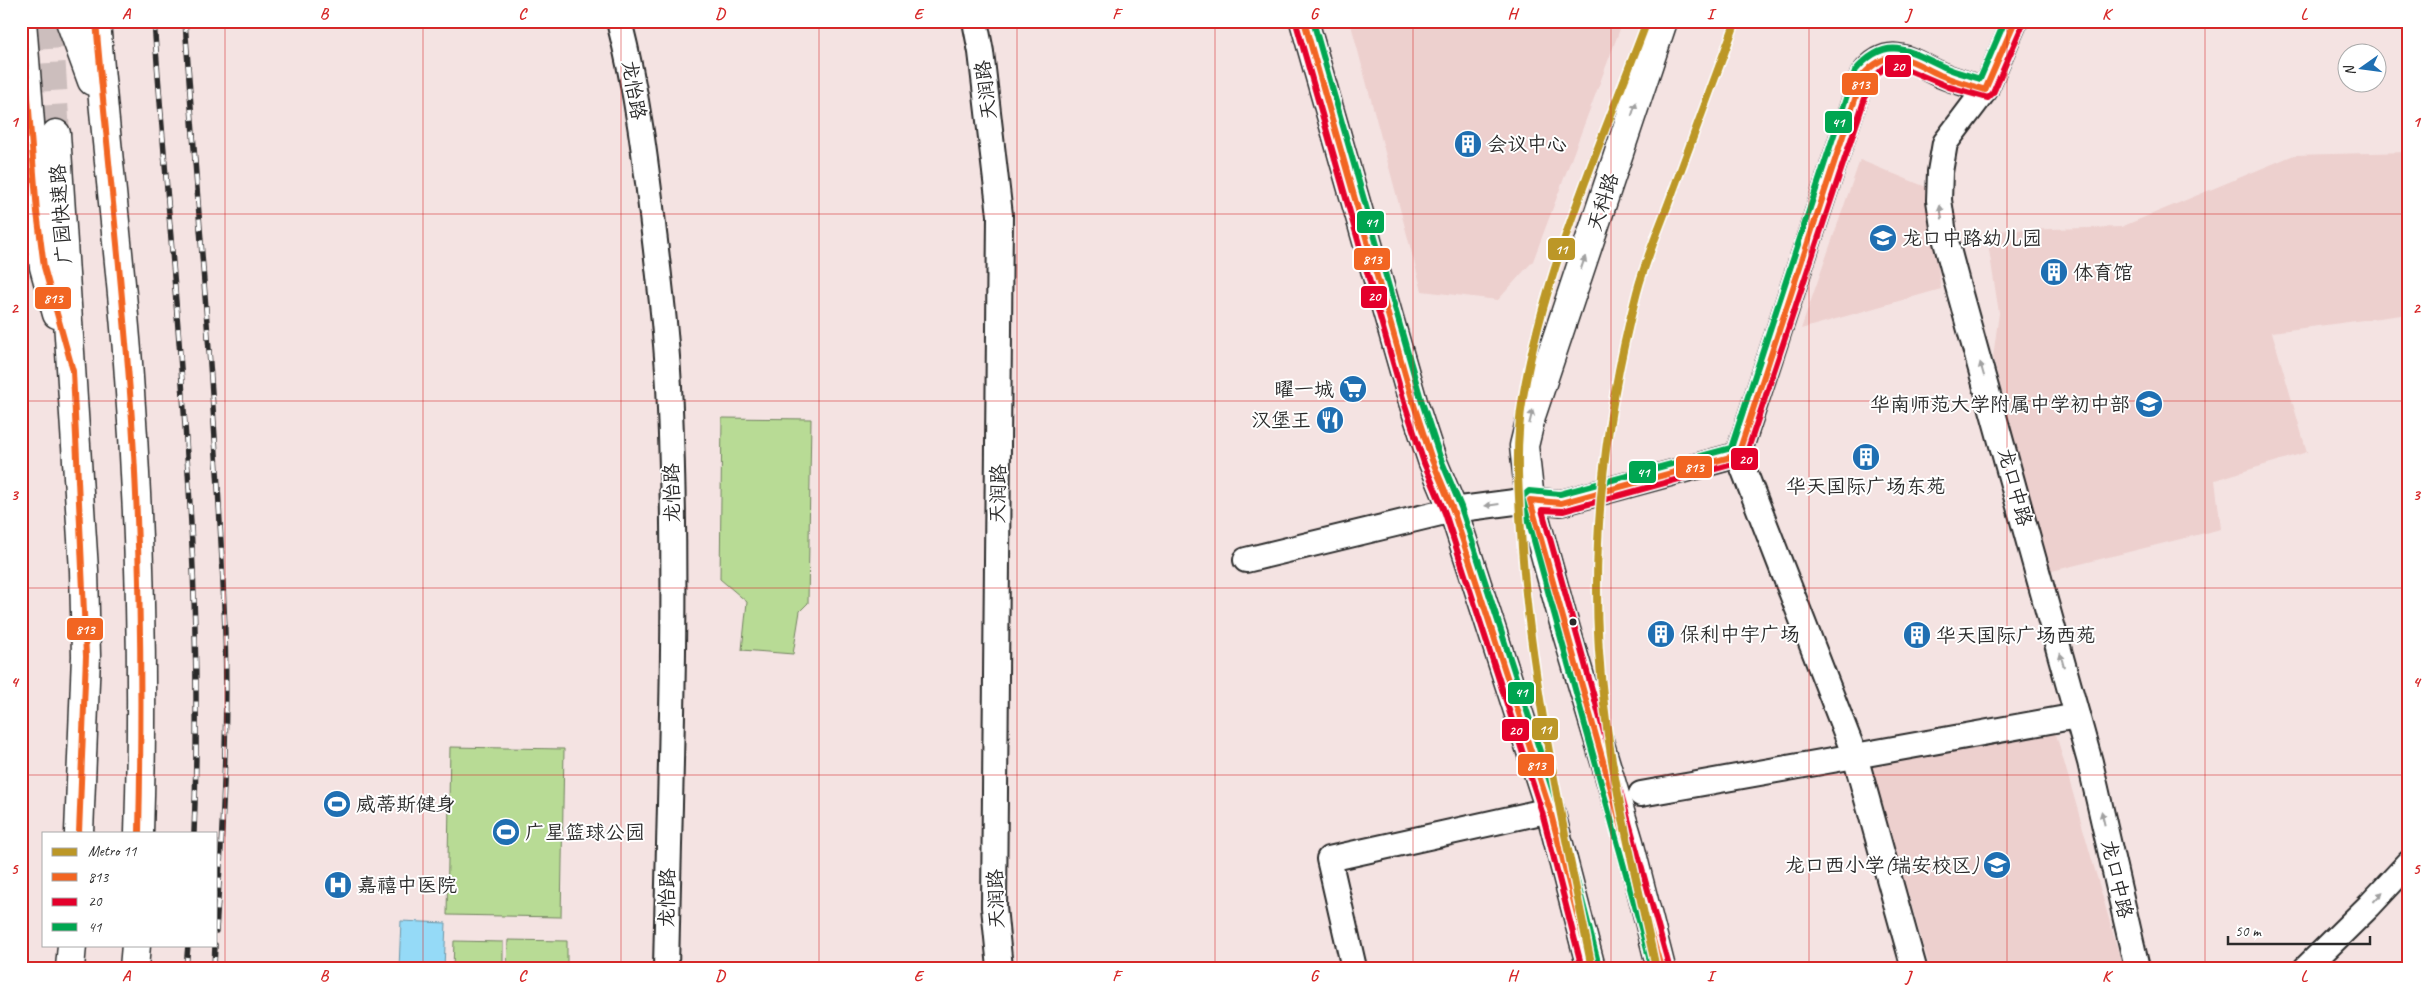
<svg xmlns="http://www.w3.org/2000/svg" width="2430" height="989" font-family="Caveat,'LXGW WenKai TC',sans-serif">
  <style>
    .built { fill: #edd0ce }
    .green { fill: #b8db95; stroke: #728360 }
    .water { fill: #95daf7; stroke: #6b94a5 }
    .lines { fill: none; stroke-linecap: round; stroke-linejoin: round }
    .highway-tunnel { stroke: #ccbebd; stroke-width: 28; stroke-dasharray: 28 14; stroke-linecap: butt }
    .minor-casing { stroke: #2b2b2b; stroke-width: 28 }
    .major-casing { stroke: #2b2b2b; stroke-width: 31 }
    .highway-casing { stroke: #2b2b2b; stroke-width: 31 }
    .minor { stroke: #fff; stroke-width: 24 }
    .major { stroke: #fff; stroke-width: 28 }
    .highway { stroke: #fff; stroke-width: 28 }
    .rail-casing { stroke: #2b2b2b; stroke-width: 5.5 }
    .rail { stroke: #fff; stroke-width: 4; stroke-dasharray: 11; stroke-linecap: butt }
    .bus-1-casing { stroke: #fff; stroke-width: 10 }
    .bus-2-casing { stroke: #fff; stroke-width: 10 }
    .bus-3-casing { stroke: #fff; stroke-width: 10 }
    .bus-1 { stroke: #f26522; stroke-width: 6 }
    .bus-2 { stroke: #e4002b; stroke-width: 6 }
    .bus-3 { stroke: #00a651; stroke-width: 6 }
    .metro-1-casing { stroke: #fff; stroke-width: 11 }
    .metro-1 { stroke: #bc9727; stroke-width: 8 }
    .oneway { fill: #a0a0a0 }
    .grid { fill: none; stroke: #d62828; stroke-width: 1; stroke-opacity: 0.55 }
    .bus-dot { fill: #2b2b2b; stroke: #fff; stroke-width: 2 }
    .labels { text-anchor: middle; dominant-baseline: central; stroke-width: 4; stroke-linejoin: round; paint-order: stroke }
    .street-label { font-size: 20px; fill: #2b2b2b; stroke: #fff }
    .poi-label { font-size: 20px; fill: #2b2b2b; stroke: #fff; text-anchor: start }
    .line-badge { stroke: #fff; stroke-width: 2 }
    .badge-label { font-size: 14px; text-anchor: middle; font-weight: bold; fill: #fff }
    .neatline { fill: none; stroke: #d62828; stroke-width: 2 }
    .grid-label { font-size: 16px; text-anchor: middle; font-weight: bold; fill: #d62828 }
  </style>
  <rect width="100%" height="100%" fill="#f4e3e2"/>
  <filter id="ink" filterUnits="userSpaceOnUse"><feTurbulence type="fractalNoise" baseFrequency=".02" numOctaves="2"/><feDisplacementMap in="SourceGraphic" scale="10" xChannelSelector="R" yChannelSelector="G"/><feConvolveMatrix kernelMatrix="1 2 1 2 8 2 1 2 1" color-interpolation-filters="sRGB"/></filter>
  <g filter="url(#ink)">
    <g class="built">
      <polygon points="1350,21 1623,21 1533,261 1498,300 1422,291"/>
      <polygon points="2409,152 2409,314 2272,332 2307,452 2215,480 2221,529 2048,572 1993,357 1999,313 1986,231 2121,227 2294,155"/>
      <polygon points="1860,160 1926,187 1941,289 1801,329"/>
      <polygon points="2054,727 2123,968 1930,968 1870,763"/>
    </g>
    <g class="green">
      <polygon points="722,418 811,419 808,603 800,611 793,654 742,650 747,602 720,579"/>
      <polygon points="450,747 564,749 561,917 447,915"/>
      <polygon points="508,940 567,941 567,968 507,968"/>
      <polygon points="454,941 503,942 503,968 453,968"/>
    </g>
    <polygon class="water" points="401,921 446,923 444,968 399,968"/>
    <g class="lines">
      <polyline class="highway-tunnel" points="49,21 56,134"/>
      <defs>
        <g id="minor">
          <path d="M619 21C637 91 646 162 654 233 661 292 668 350 670 409 678 595 670 782 666 968"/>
          <polyline points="975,21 981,52 1000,215 994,907 1000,968"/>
          <polyline points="2015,21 1985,90 1945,143 1940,172 1939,200 1944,234 1960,294 2090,762 2137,968"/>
          <polyline points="1738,455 1855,756 2077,716"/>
          <path d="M1246 560 1453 510 1530 500 1561 503 1738 455 1863 75C1889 41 1910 61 1941 75 1955 81 1971 85 1985 90"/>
          <polyline points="1641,794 1855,756 1914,968"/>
          <polyline points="1354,968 1329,859 1550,810"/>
          <polyline points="2306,968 2369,906 2409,863"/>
        </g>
        <g id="major">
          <polyline points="1304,21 1413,402 1432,460 1453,510 1550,810 1591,968"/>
          <polyline points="1661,968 1629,842 1566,630 1530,500 1524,446 1532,413 1663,21"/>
        </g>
        <g id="highway">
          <polyline points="22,21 37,212 44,267 57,314"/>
          <polyline points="70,21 92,81"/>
          <path d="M96 21C105 135 119 249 128 363 140 519 144 676 139 833"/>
          <polyline points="56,134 84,570 86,656 79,833"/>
          <polyline points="70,968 72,945"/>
          <polyline points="134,968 136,945"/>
        </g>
      </defs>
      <use href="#minor" class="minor-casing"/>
      <use href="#major" class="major-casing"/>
      <use href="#highway" class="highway-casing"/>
      <use href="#minor" class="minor"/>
      <use href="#major" class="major"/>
      <use href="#highway" class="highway"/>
      <defs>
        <g id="rail">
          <path d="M154 21C173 291 205 562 194 833"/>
          <path d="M185 21C198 216 216 411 224 606 229 714 223 823 216 931"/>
          <polyline points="186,968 188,945"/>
          <polyline points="214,968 215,945"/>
        </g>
      </defs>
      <use href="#rail" class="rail-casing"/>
      <use href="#rail" class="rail"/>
      <defs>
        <g id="bus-1">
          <polyline points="22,21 37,212 44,267 73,371 86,656 79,833"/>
          <path d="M96 21C107 154 123 287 132 420 141 558 142 695 139 833"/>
          <polyline points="1304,21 1413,402 1432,460 1453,510 1550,810 1591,968"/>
          <path d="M1661 968 1530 500 1561 503 1738 455 1863 75C1891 44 1908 60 1940 75 1954 81 1970 85 1985 90L2015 21"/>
        </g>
        <g id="bus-2">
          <polyline points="1296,23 1405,405 1424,463 1445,513 1542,812 1582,968"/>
          <polyline points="1669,966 1542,510 1563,511 1744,461 1871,80 1885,67 1899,66 1949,87 1988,98 1993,93 2023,24"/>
        </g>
        <g id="bus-3">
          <polyline points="1313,21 1421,399 1440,457 1461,507 1558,807 1599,966"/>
          <path d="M1652 968 1522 497 1529 491 1560 494 1731 448 1855 71C1886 34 1908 50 1944 67 1955 72 1968 75 1980 79L2005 21"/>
        </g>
      </defs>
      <use href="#bus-1" class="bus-1-casing"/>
      <use href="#bus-2" class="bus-2-casing"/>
      <use href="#bus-3" class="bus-3-casing"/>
      <use href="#bus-1" class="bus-1"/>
      <use href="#bus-2" class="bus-2"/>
      <use href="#bus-3" class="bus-3"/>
      <defs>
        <g id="metro-1">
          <path d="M1592 968C1564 828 1532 690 1522 548 1519 496 1514 449 1523 397 1545 267 1601 144 1647 21"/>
          <path d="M1656 968C1637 880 1614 793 1604 704 1587 568 1602 425 1637 292 1646 258 1661 224 1673 191 1694 134 1715 78 1736 21"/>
        </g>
      </defs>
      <use href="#metro-1" class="metro-1-casing"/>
      <use href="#metro-1" class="metro-1"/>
    </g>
    <defs><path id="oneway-solid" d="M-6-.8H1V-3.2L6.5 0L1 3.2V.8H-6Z" transform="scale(1.25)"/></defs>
    <g class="oneway">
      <use href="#oneway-solid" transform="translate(1634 109) rotate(-72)"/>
      <use href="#oneway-solid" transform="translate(1941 212) rotate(-98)"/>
      <use href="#oneway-solid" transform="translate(1583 263) rotate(-71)"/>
      <use href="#oneway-solid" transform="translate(1982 369) rotate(-106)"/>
      <use href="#oneway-solid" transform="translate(1531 417) rotate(-76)"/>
      <use href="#oneway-solid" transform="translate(1492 505) rotate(173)"/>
      <use href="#oneway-solid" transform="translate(2062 660) rotate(-105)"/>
      <use href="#oneway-solid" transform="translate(2103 818) rotate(-103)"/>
      <use href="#oneway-solid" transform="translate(2378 897) rotate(-47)"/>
    </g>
  </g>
  <path class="grid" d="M225 21V968M423 21V968M621 21V968M819 21V968M1017 21V968M1215 21V968M1413 21V968M1611 21V968M1809 21V968M2007 21V968M2205 21V968M21 214H2409M21 401H2409M21 588H2409M21 775H2409"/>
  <defs>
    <symbol id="building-disc" viewBox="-11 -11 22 22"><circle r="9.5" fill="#1f6fb2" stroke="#fff"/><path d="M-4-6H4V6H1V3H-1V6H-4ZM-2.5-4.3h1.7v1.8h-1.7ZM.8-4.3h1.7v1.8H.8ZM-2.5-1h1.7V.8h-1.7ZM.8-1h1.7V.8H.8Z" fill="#fff"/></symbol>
    <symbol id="school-disc" viewBox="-11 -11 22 22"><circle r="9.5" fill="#1f6fb2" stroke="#fff"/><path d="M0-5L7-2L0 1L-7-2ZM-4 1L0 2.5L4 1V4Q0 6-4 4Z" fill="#fff"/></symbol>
    <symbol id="supermarket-disc" viewBox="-11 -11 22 22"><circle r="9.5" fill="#1f6fb2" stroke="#fff"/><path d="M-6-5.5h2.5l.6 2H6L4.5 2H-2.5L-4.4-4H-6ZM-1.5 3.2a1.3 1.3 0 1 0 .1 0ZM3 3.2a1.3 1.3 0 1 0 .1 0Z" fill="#fff"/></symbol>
    <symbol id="restaurant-disc" viewBox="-11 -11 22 22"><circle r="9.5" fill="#1f6fb2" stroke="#fff"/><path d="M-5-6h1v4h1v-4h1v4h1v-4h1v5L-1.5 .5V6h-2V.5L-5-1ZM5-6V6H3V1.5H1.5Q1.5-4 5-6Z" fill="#fff"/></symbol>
    <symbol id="stadium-disc" viewBox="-11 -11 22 22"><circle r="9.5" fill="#1f6fb2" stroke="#fff"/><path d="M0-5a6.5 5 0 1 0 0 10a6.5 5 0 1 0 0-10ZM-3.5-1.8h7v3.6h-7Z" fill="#fff"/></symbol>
    <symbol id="hospital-disc" viewBox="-11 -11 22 22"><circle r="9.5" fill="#1f6fb2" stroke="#fff"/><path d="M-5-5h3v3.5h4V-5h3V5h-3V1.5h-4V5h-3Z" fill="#fff"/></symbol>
  </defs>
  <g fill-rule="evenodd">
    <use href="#building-disc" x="1452" y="128" width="32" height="32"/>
    <use href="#school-disc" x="1867" y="222" width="32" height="32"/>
    <use href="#building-disc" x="2038" y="256" width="32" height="32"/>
    <use href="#supermarket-disc" x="1337" y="373" width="32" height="32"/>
    <use href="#school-disc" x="2133" y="388" width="32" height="32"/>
    <use href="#restaurant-disc" x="1314" y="404" width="32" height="32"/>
    <use href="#building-disc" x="1850" y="441" width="32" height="32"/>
    <use href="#building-disc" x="1645" y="618" width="32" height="32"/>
    <use href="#building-disc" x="1901" y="619" width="32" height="32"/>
    <use href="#stadium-disc" x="321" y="788" width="32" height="32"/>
    <use href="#stadium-disc" x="490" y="816" width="32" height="32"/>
    <use href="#school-disc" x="1981" y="849" width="32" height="32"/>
    <use href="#hospital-disc" x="322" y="869" width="32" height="32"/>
  </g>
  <circle class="bus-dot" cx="1573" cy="622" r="4.5"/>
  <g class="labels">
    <g class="street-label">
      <text transform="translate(634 90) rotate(80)">龙怡路</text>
      <text transform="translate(986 90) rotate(-97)">天润路</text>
      <text transform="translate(1603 202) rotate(-72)">天科路</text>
      <text transform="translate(61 214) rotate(-94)">广园快速路</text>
      <text transform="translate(2015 487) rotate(75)">龙口中路</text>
      <text transform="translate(672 493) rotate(-91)">龙怡路</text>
      <text transform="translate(998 494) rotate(-89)">天润路</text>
      <text transform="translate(2117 879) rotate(77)">龙口中路</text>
      <text transform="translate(667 898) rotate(-89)">龙怡路</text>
      <text transform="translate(996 899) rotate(-92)">天润路</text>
    </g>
    <g class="poi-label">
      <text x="1487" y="144">会议中心</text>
      <text x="1902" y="238">龙口中路幼儿园</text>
      <text x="2073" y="272">体育馆</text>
      <text x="1334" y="389" text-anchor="end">曜一城</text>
      <text x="2130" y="404" text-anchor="end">华南师范大学附属中学初中部</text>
      <text x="1311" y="420" text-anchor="end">汉堡王</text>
      <text x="1866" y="486" text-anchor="middle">华天国际广场东苑</text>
      <text x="1680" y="634">保利中宇广场</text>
      <text x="1936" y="635">华天国际广场西苑</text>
      <text x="356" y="804">威蒂斯健身</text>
      <text x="525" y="832">广星篮球公园</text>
      <text x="1978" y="865" text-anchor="end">龙口西小学(瑞安校区)</text>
      <text x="357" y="885">嘉禧中医院</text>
    </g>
  </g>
  <g class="line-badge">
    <rect x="1884" y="54" width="28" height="24" rx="5" fill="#e4002b"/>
    <rect x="1841" y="72" width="38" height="24" rx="5" fill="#f26522"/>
    <rect x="1824" y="110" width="29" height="24" rx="5" fill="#00a651"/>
    <rect x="1356" y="210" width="29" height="24" rx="5" fill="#00a651"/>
    <rect x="1547" y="237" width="29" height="24" rx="5" fill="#bc9727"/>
    <rect x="1353" y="247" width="38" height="24" rx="5" fill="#f26522"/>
    <rect x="1360" y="285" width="28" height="24" rx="5" fill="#e4002b"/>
    <rect x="34" y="286" width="38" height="24" rx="5" fill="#f26522"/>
    <rect x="1730" y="447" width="29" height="24" rx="5" fill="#e4002b"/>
    <rect x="1675" y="455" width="38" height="24" rx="5" fill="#f26522"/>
    <rect x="1628" y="460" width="29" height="24" rx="5" fill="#00a651"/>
    <rect x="66" y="617" width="38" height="24" rx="5" fill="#f26522"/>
    <rect x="1507" y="681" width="28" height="24" rx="5" fill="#00a651"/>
    <rect x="1531" y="717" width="28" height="24" rx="5" fill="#bc9727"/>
    <rect x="1501" y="718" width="29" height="24" rx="5" fill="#e4002b"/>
    <rect x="1517" y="753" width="38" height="24" rx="5" fill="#f26522"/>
  </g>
  <g class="badge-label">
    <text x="1898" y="71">20</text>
    <text x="1860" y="89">813</text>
    <text x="1838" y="127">41</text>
    <text x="1371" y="227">41</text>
    <text x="1561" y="254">11</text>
    <text x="1372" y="264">813</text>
    <text x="1374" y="301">20</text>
    <text x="53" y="303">813</text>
    <text x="1745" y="464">20</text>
    <text x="1694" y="472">813</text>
    <text x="1643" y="477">41</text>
    <text x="85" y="634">813</text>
    <text x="1521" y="697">41</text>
    <text x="1545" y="734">11</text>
    <text x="1515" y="735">20</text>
    <text x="1536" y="770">813</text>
  </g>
  <rect width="2430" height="989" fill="none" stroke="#fff" stroke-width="55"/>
  <rect x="42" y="832" width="175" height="115" fill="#ffffff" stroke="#aaaaaa"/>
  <rect x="52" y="848" width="25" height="8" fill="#bc9727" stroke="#aaaaaa"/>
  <text x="88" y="856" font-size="15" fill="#2b2b2b">Metro 11</text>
  <rect x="52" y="873" width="25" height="8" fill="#f26522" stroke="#aaaaaa"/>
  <text x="88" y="882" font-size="15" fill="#2b2b2b">813</text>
  <rect x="52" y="898" width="25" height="8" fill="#e4002b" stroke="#aaaaaa"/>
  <text x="88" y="906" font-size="15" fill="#2b2b2b">20</text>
  <rect x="52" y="923" width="25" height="8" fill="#00a651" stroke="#aaaaaa"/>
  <text x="88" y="932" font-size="15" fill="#2b2b2b">41</text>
  <g transform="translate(2362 68) rotate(256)"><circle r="24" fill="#ffffff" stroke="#aaaaaa"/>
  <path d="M0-4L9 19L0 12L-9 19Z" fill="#1f6fb2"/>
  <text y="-8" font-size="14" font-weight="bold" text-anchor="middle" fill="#2b2b2b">N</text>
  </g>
  <path d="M2228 936v8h142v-8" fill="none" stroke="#2b2b2b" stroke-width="2.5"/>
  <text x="2235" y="936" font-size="15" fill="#2b2b2b" stroke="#ffffff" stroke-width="4" paint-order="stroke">50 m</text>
  <rect x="28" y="28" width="2374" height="934" class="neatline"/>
  <g class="grid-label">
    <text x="126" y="19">A</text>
    <text x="324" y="19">B</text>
    <text x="522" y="19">C</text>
    <text x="720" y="19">D</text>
    <text x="918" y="19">E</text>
    <text x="1116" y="19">F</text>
    <text x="1314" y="19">G</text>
    <text x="1512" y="19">H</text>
    <text x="1710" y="19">I</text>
    <text x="1908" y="19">J</text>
    <text x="2106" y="19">K</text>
    <text x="2304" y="19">L</text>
    <text x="14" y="127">1</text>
    <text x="2416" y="127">1</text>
    <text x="14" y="313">2</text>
    <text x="2416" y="313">2</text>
    <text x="14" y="500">3</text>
    <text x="2416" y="500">3</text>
    <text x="14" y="687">4</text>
    <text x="2416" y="687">4</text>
    <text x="14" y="874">5</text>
    <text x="2416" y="874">5</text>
    <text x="126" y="981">A</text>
    <text x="324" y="981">B</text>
    <text x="522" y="981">C</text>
    <text x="720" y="981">D</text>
    <text x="918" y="981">E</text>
    <text x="1116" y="981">F</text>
    <text x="1314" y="981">G</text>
    <text x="1512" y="981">H</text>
    <text x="1710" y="981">I</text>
    <text x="1908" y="981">J</text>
    <text x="2106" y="981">K</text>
    <text x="2304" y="981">L</text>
  </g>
</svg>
